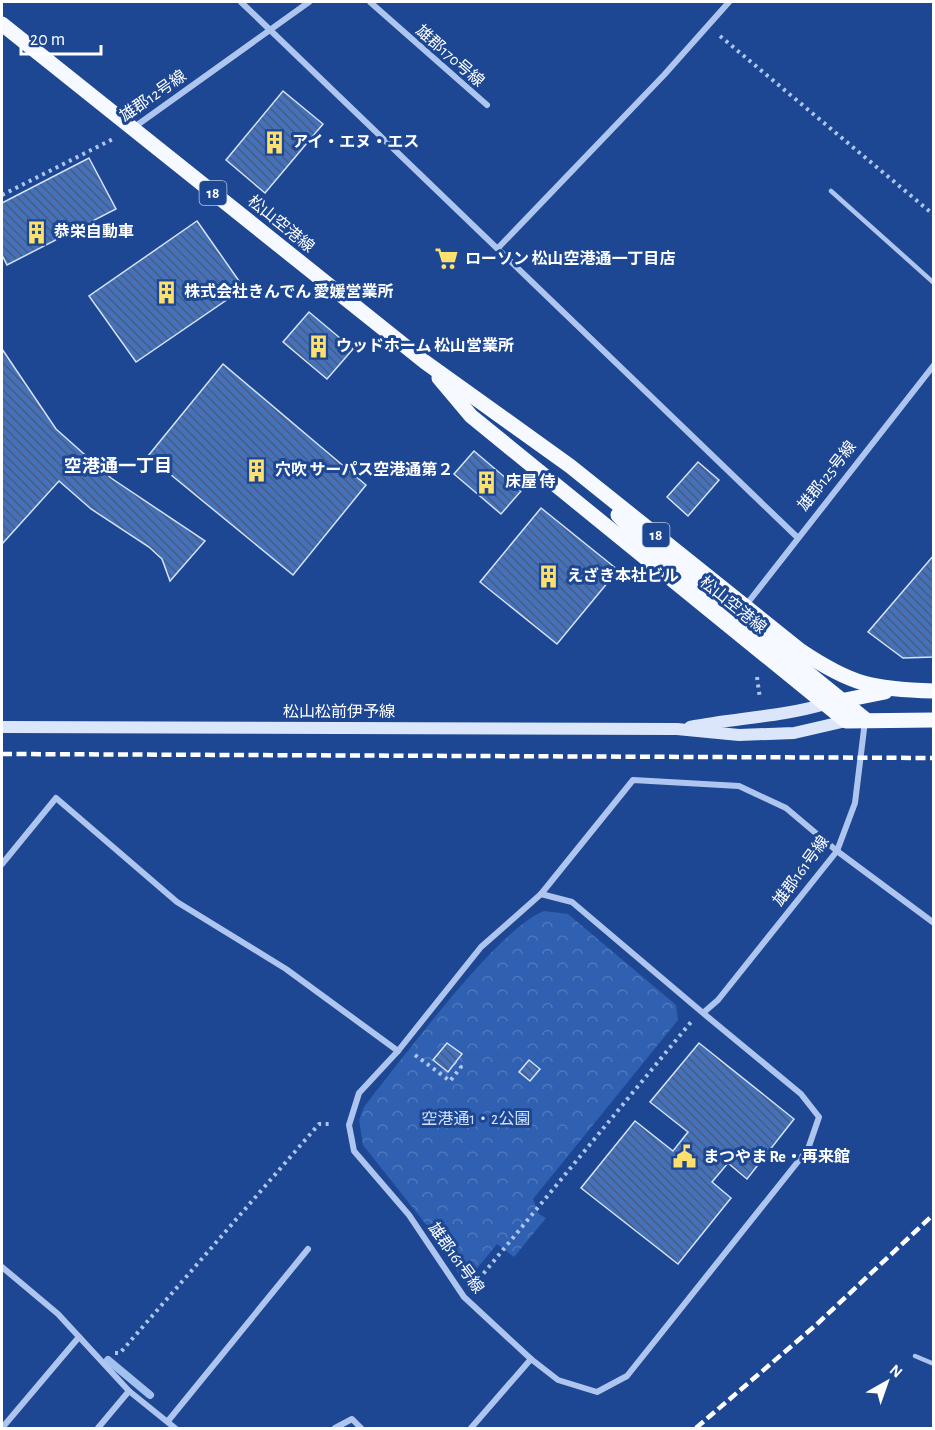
<svg xmlns="http://www.w3.org/2000/svg" width="935" height="1430" font-family="'Alegreya Sans','Noto Sans JP',sans-serif">
  <style>
    .park { fill: url(#park-crowns) }
    .lines { fill: none; stroke-linecap: round; stroke-linejoin: round }
    .stream { stroke: #a2c0f0; stroke-width: 8 }
    .building { fill: url(#building-back-hatch); stroke: #d4e3fa; stroke-width: 1.5 }
    .path { stroke: #aec6ef; stroke-width: 4; stroke-dasharray: 3 4.5; stroke-linecap: butt }
    .service { stroke: #aec6ef; stroke-width: 4.5 }
    .minor { stroke: #aec6ef; stroke-width: 6 }
    .secondary { stroke: #dbe6fa; stroke-width: 12 }
    .primary { stroke: #f6f9ff; stroke-width: 15 }
    .rail { stroke: #fff; stroke-width: 4.5; stroke-dasharray: 10 4.5; stroke-linecap: butt }
    .labels { text-anchor: middle; dominant-baseline: central; stroke-width: 6; stroke-linejoin: round; paint-order: stroke }
    .shield { fill: #1d4793; stroke: #bbc8df; stroke-width: 1.5 }
    .shield-label { font-size: 15px; font-weight: bold; fill: #fff }
    .street-label { font-size: 16px; fill: #fff; stroke: #1d4793 }
    .poi-label { font-size: 16px; font-weight: bold; fill: #fff; stroke: #1d4793; text-anchor: start }
    .park-label { font-size: 16px; fill: #d4e3fa; stroke: #1d4793 }
    .neighbourhood-label { font-size: 18px; font-weight: bold; fill: #fff; stroke: #1d4793 }
  </style>
  <defs>
    <pattern id="park-crowns" width="20" height="18" patternUnits="userSpaceOnUse" patternTransform="scale(1.5)"><rect width="20" height="18" fill="#3060b1"/><path d="M2 6a3 3 0 1 1 6 0M12 15a3 3 0 1 1 6 0" fill="none" stroke="#4f78bd"/></pattern>
    <pattern id="building-back-hatch" width="6" height="6" patternUnits="userSpaceOnUse" patternTransform="scale(1.5)"><rect width="6" height="6" fill="#4570ba"/><path d="M-1 5l2 2M0 0l6 6M5-1l2 2" fill="none" stroke="#495c7e"/></pattern>
  </defs>
  <rect width="100%" height="100%" fill="#1d4793"/>
  <path class="park" d="M544 911 568 914 676 1005 678 1020 533 1199 539 1214 546 1218 514 1257 497 1244 465 1283 428 1227 363 1145 359 1120 364 1107 373 1095C408 1052 498 929 544 911Z"/>
  <g class="lines">
    <polyline class="stream" points="108,1360 150,1395"/>
  </g>
  <g class="building">
    <polygon points="283,91 323,124 265,193 226,160"/>
    <polygon points="89,158 116,209 7,265 2,255 2,203"/>
    <polygon points="197,221 244,288 136,362 89,296"/>
    <polygon points="309,312 353,349 327,379 283,342"/>
    <polygon points="2,349 56,429 111,478 205,541 170,581 162,559 149,547 91,509 59,481 2,544"/>
    <polygon points="223,364 366,485 293,575 148,456"/>
    <polygon points="474,451 521,491 501,514 454,474"/>
    <polygon points="698,462 719,480 688,516 667,497"/>
    <polygon points="541,508 618,570 557,644 480,582"/>
    <polygon points="934,555 934,657 903,658 868,632"/>
    <polygon points="447,1043 462,1054 448,1072 433,1060"/>
    <polygon points="699,1043 794,1119 747,1179 728,1163 712,1182 731,1198 678,1264 581,1188 635,1121 673,1151 688,1132 650,1102"/>
    <polygon points="529,1060 540,1069 530,1081 519,1072"/>
  </g>
  <g class="lines">
    <g class="path">
      <polyline points="720,36 934,215"/>
      <polyline points="2,195 113,139"/>
      <polyline points="757,677 760,699"/>
      <polyline points="415,1055 450,1081 461,1067 455,1063"/>
      <polyline points="474,1285 691,1022"/>
      <polyline points="115,1353 120,1353 319,1124 333,1124"/>
    </g>
    <g class="service">
      <polyline points="831,191 934,283"/>
      <polyline points="915,1356 934,1364"/>
    </g>
    <g class="minor">
      <polyline points="241,2 797,537"/>
      <polyline points="370,2 487,105"/>
      <polyline points="133,128 309,2"/>
      <polyline points="498,248 664,75 729,2"/>
      <polyline points="746,605 934,365"/>
      <polyline points="2,864 56,798 177,902 286,969 398,1051"/>
      <polyline points="541,894 633,780 739,786 786,808 837,851 934,923"/>
      <polyline points="703,1013 801,1094 819,1117 808,1149 627,1376 597,1392 558,1380 531,1359 464,1297 409,1215 354,1151 349,1125 359,1093 398,1051 481,947 541,894 572,902 703,1013 718,1000 837,851 855,803 865,721"/>
      <polyline points="2,1267 58,1314 129,1391 175,1428"/>
      <polyline points="168,1421 308,1249"/>
      <polyline points="2,1428 79,1337"/>
      <polyline points="98,1428 129,1391"/>
      <polyline points="335,1428 352,1419 361,1428"/>
      <polyline points="471,1428 531,1359"/>
    </g>
    <g class="secondary">
      <polyline points="2,727 677,729 739,735 794,733 846,721"/>
      <path d="M690 727C735 718 781 717 825 704"/>
    </g>
    <g class="primary">
      <path d="M2 24 425 362 570 466 801 651C852 685 872 689 934 691"/>
      <polyline points="439,378 471,416 846,721 934,720"/>
      <polyline points="618,515 635,533 865,719"/>
      <polyline points="835,702 885,692"/>
    </g>
    <g class="rail">
      <polyline points="2,754 934,758"/>
      <polyline points="696,1428 816,1325 934,1214"/>
    </g>
  </g>
  <defs>
    <symbol id="building-bare" viewBox="-9 -9 18 18"><path d="M-4-6H4V6H1V3H-1V6H-4ZM-2.5-4.3h1.7v1.8h-1.7ZM.8-4.3h1.7v1.8H.8ZM-2.5-1h1.7V.8h-1.7ZM.8-1h1.7V.8H.8Z" fill="#fee06d" stroke="#1d4793" stroke-width="2.5" paint-order="stroke"/></symbol>
    <symbol id="supermarket-bare" viewBox="-9 -9 18 18"><path d="M-6-5.5h2.5l.6 2H6L4.5 2H-2.5L-4.4-4H-6ZM-1.5 3.2a1.3 1.3 0 1 0 .1 0ZM3 3.2a1.3 1.3 0 1 0 .1 0Z" fill="#fee06d" stroke="#1d4793" stroke-width="2.5" paint-order="stroke"/></symbol>
    <symbol id="civic-bare" viewBox="-9 -9 18 18"><path d="M-.6-6.5H3V-4.5H.6V-3L4-1V1h2V6H-6V1h2V-1L-.6-3ZM-1.2 2.5V6h2.4V2.5Z" fill="#fee06d" stroke="#1d4793" stroke-width="2.5" paint-order="stroke"/></symbol>
  </defs>
  <g fill-rule="evenodd">
    <use href="#building-bare" x="258" y="126" width="33" height="33"/>
    <use href="#building-bare" x="20" y="216" width="33" height="33"/>
    <use href="#supermarket-bare" x="430" y="242" width="33" height="33"/>
    <use href="#building-bare" x="150" y="276" width="33" height="33"/>
    <use href="#building-bare" x="302" y="330" width="33" height="33"/>
    <use href="#building-bare" x="240" y="454" width="33" height="33"/>
    <use href="#building-bare" x="470" y="466" width="33" height="33"/>
    <use href="#building-bare" x="532" y="560" width="33" height="33"/>
    <use href="#civic-bare" x="668" y="1140" width="33" height="33"/>
  </g>
  <g class="labels">
    <g class="shield">
      <rect x="199.5" y="181" width="27" height="24" rx="4.5"/>
      <rect x="642.5" y="523" width="27" height="24" rx="4.5"/>
    </g>
    <g class="shield-label">
      <text x="213" y="193">18</text>
      <text x="656" y="535">18</text>
    </g>
    <g class="street-label">
      <text transform="translate(450 56) rotate(41)">雄郡170号線</text>
      <text transform="translate(153 96) rotate(-35)">雄郡12号線</text>
      <text transform="translate(281 224) rotate(39)">松山空港線</text>
      <text transform="translate(827 476) rotate(-52)">雄郡125号線</text>
      <text transform="translate(733 605) rotate(39)">松山空港線</text>
      <text x="339" y="712">松山松前伊予線</text>
      <text transform="translate(801 871) rotate(-54)">雄郡161号線</text>
      <text transform="translate(456 1258) rotate(54)">雄郡161号線</text>
    </g>
    <g class="poi-label">
      <text x="292" y="142">アイ・エヌ・エス</text>
      <text x="54" y="232">恭栄自動車</text>
      <text x="465" y="259">ローソン 松山空港通一丁目店</text>
      <text x="184" y="292">株式会社きんでん 愛媛営業所</text>
      <text x="336" y="346">ウッドホーム 松山営業所</text>
      <text x="275" y="470">穴吹 サーパス空港通第２</text>
      <text x="505" y="482">床屋 侍</text>
      <text x="567" y="576">えざき本社ビル</text>
      <text x="703" y="1157">まつやま Re・再来館</text>
    </g>
    <g class="park-label">
      <text x="476" y="1119">空港通1・2公園</text>
    </g>
    <g class="neighbourhood-label">
      <text x="118" y="467">空港通一丁目</text>
    </g>
  </g>
  <rect width="935" height="1430" fill="none" stroke="#ffffff" stroke-width="6"/>
  <g transform="translate(887 1382) rotate(40)" stroke="#1d4793" stroke-width="4.5" paint-order="stroke">
  <path d="M0-4.5L10 22L0 15L-10 22Z" fill="#ffffff"/>
  <text y="-9" font-size="16" font-weight="bold" text-anchor="middle" fill="#ffffff">N</text>
  </g>
  <path d="M21 45v9h80v-9" fill="none" stroke="#ffffff" stroke-width="3"/>
  <text x="30" y="45" font-size="18" fill="#ffffff" stroke="#1d4793" stroke-width="4.5" paint-order="stroke">20 m</text>
</svg>
